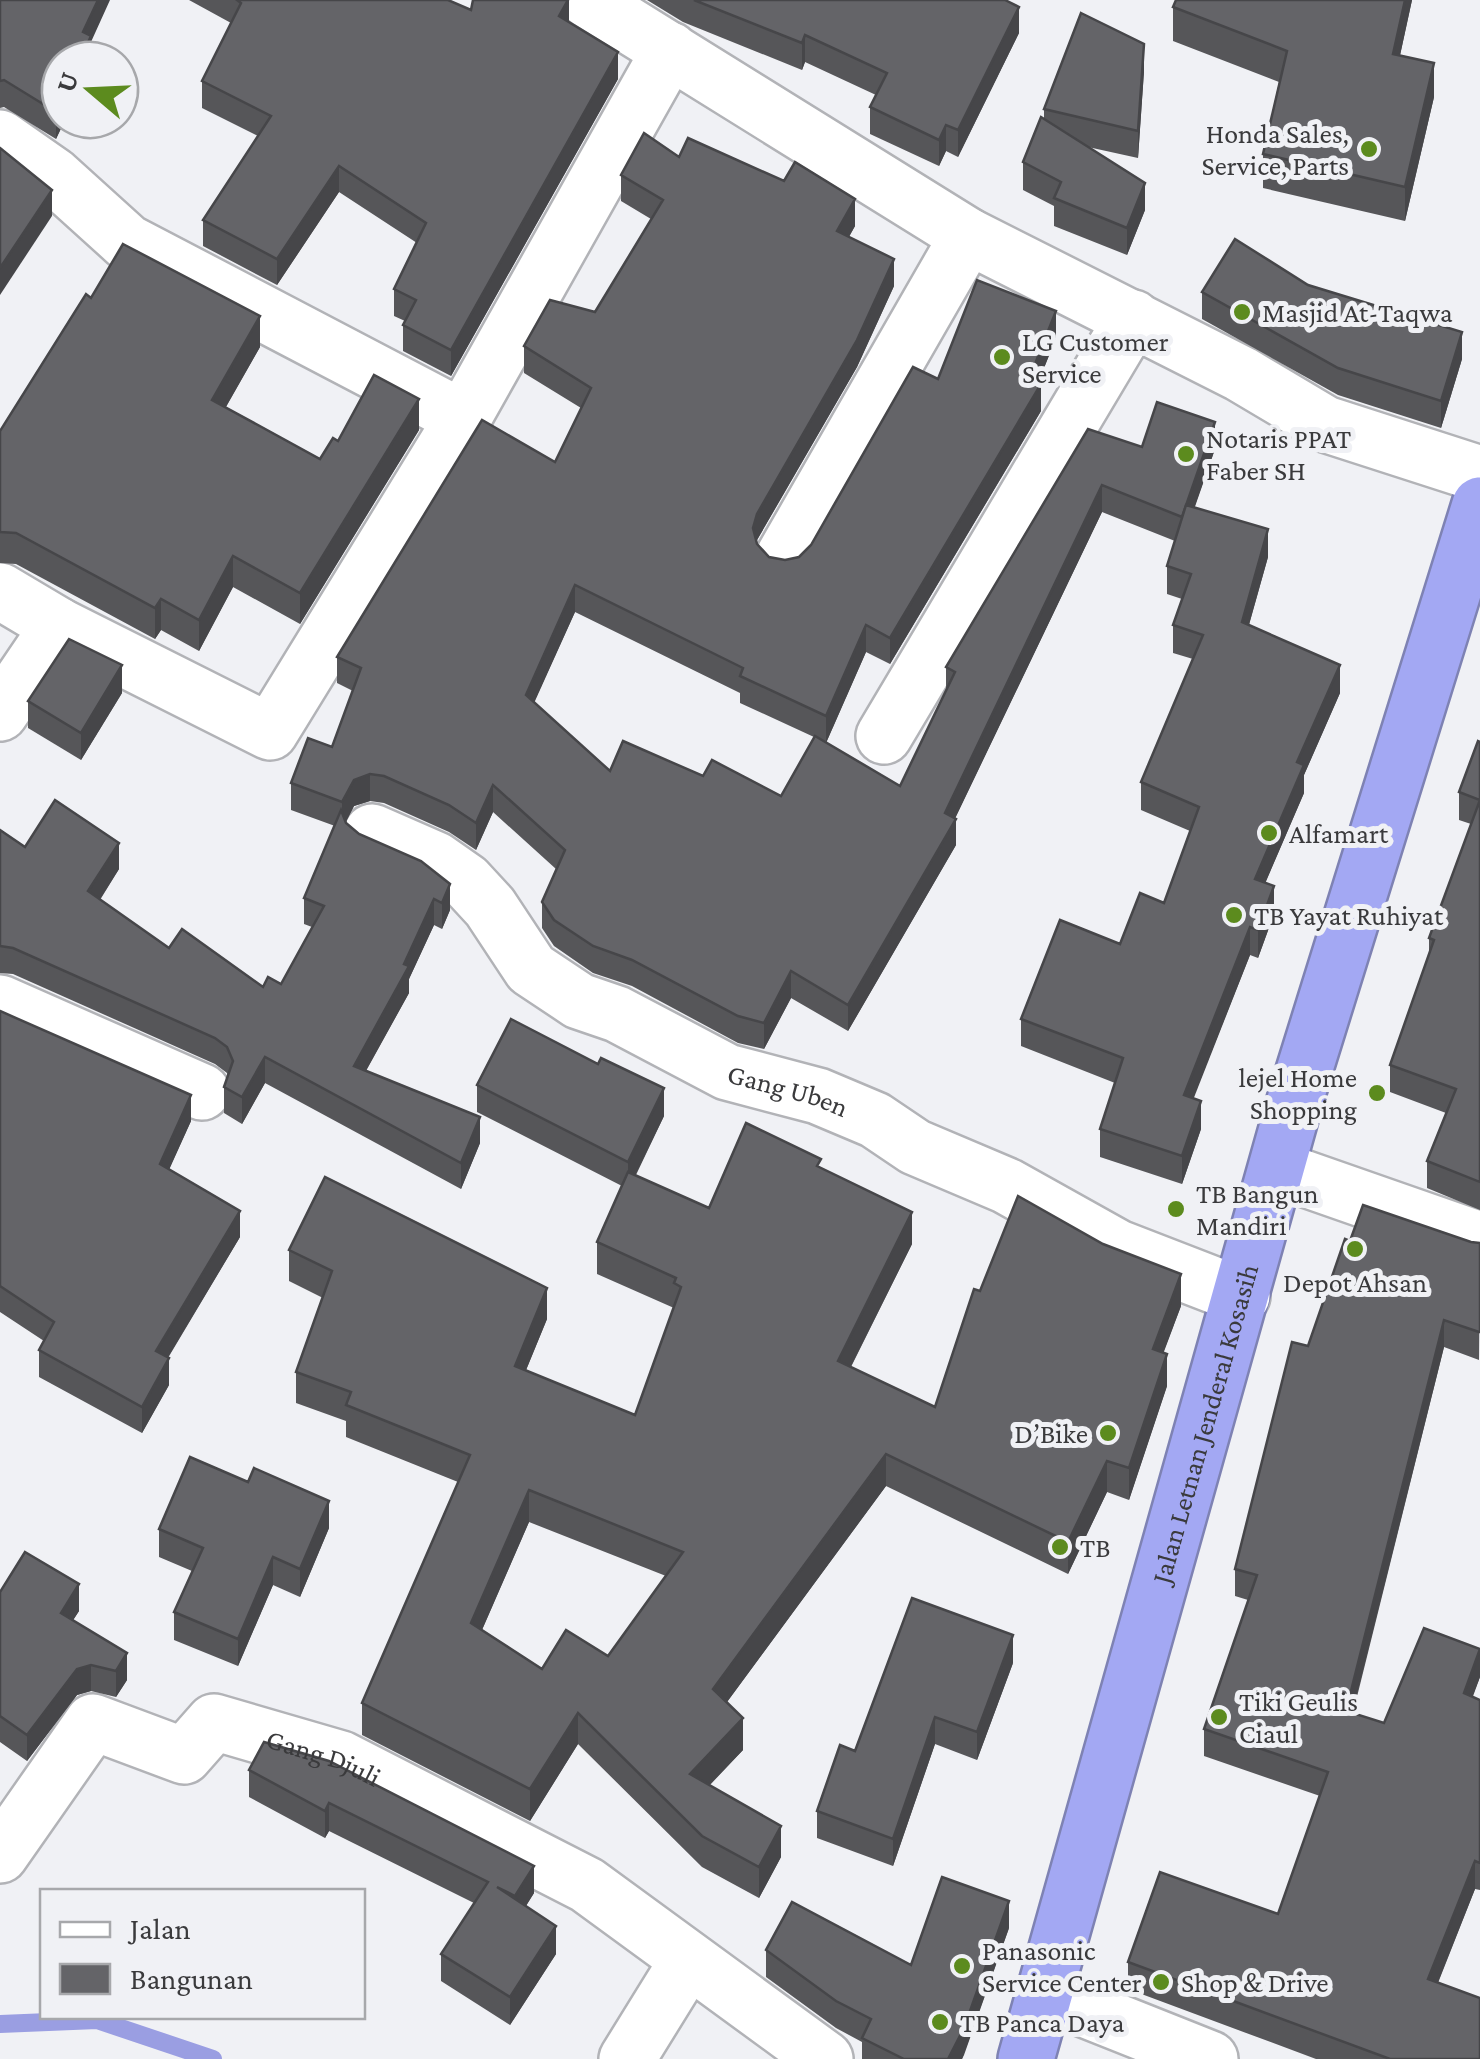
<svg xmlns="http://www.w3.org/2000/svg" width="1480" height="2059" font-family="'Crimson Pro',serif">
  <style>
    .lines { fill: none; stroke-linecap: round; stroke-linejoin: round }
    .stream { stroke: #9a9ee2; stroke-width: 18 }
    .street-casing { stroke: #b2b3b7; stroke-width: 60 }
    .highway-casing { stroke: #7e82b3; stroke-width: 60 }
    .street { stroke: #fff; stroke-width: 55 }
    .highway { stroke: #a3a8f3; stroke-width: 55 }
    .wall { fill: #565659; fill-rule: evenodd }
    .shaded-wall { fill: #464649 }
    .building { fill: #646468; stroke: #464649; stroke-width: 2.5; fill-rule: evenodd }
    .poi-dot { fill: #5c8b1e; stroke: #f0f1f5; stroke-width: 4 }
    .labels { text-anchor: middle; dominant-baseline: central; stroke-width: 10; stroke-linejoin: round; paint-order: stroke }
    .poi-label { font-size: 28px; fill: #3a3a3c; stroke: #f0f1f5; text-anchor: start }
    .street-label { font-size: 28px; fill: #3a3a3c; stroke: #f0f1f5 }
  </style>
  <rect width="100%" height="100%" fill="#f0f1f5"/>
  <g class="lines">
    <polyline class="stream" points="0,2024 97,2020 213,2059"/>
    <defs>
      <g id="street">
        <polyline points="588,0 968,236 1241,374 1325,424 1480,474"/>
        <polyline points="0,138 53,175 127,242 463,418"/>
        <polyline points="784,556 968,236"/>
        <polyline points="0,591 59,626 270,732 463,418 670,50"/>
        <polyline points="0,713 59,626"/>
        <polyline points="884,736 1133,318"/>
        <path id="s1" d="M372 832 436 860 466 881 490 907 531 969 579 1001 617 1014 727 1072 818 1096 875 1120 915 1147 1007 1186 1118 1248 1242 1296"/>
        <polyline points="0,1003 202,1092"/>
        <polyline points="1277,1169 1480,1240"/>
        <path id="s2" d="M0 1855 93 1722 184 1756 214 1722 341 1759 587 1885 825 2059"/>
        <polyline points="1044,1993 1210,2059"/>
        <polyline points="627,2059 687,1962"/>
      </g>
      <g id="highway">
        <path id="s3" d="M1026 2059 1296 1097 1480 505"/>
      </g>
    </defs>
    <use href="#street" class="street-casing"/>
    <use href="#highway" class="highway-casing"/>
    <use href="#street" class="street"/>
    <use href="#highway" class="highway"/>
  </g>
  <g class="wall">
    <polygon points="0,0 91,42 91,60 60,120 65,120 56,139 4,107 0,108"/>
    <polygon points="189,0 448,0 471,10 569,0 569,22 618,79 451,376 403,351 403,325 405,321 394,316 394,289 417,243 339,192 277,285 203,246 203,220 258,136 202,108 202,81 231,23"/>
    <polygon points="647,0 1005,0 1019,33 958,157 946,151 939,166 870,134 870,107 876,95 805,62 802,70 683,22"/>
    <polygon points="1176,0 1412,0 1400,55 1434,97 1405,221 1263,188 1263,154 1279,82 1173,41 1173,7"/>
    <polygon points="1144,71 1138,158 1088,147 1145,210 1127,255 1054,226 1054,206 1023,190 1023,162 1044,119 1044,109"/>
    <path d="M679 157 855 226 849 237 894 286 857 367 757 540V544L769 557 785 560 799 557 811 545 938 379 1056 338 1038 383 1041 411 890 664 866 652 826 743 900 786 946 691V667L1088 429 1142 447 1215 449 1194 508 1268 557 1249 625 1340 693 1304 775V793L1265 883 1274 914 1258 958 1250 955 1193 1098 1201 1129 1182 1184 1100 1157V1129L1115 1083 1021 1046V1019L1120 944 1164 903 1190 831 1141 810V782L1193 659 1173 653V625L1182 599 1167 594V566L1175 541 1102 512 955 818 956 845 848 1031 791 998 764 1049 738 1043 632 986 593 973 554 946 542 928V902L556 869 493 812 476 850 449 832 384 803 370 801 354 806 346 822V823L450 910 442 929 434 925 409 979V993L366 1071 480 1143 461 1189 265 1083 242 1124 224 1113V1087L228 1076 227 1073 215 1064 13 974 0 973V830L25 847 119 869 100 900 169 948 263 987 281 984 312 927 304 924V898L335 826 291 810V783L332 747 353 691 337 683V657L555 462 581 408 524 373V346L595 312 651 219 621 201V175ZM575 612 740 693V703L814 737 781 796 703 776 610 771 534 702Z"/>
    <polygon points="1308,285 1462,359 1441,428 1338,395 1202,319 1202,292"/>
    <polygon points="91,298 260,347 226,407 320,459 338,441 419,430 300,624 233,587 199,651 161,630 155,639 16,564 0,563 0,431"/>
    <polygon points="122,693 81,760 28,728 28,701"/>
    <polygon points="1480,742 1480,1210 1427,1188 1427,1161 1446,1113 1390,1092 1390,1065 1429,955 1429,938 1471,824 1459,820 1459,792"/>
    <polygon points="0,1011 191,1121 169,1169 240,1237 168,1358 169,1385 142,1433 39,1377 39,1350 44,1341 0,1312"/>
    <path d="M477 1085 664 1116 636 1175 709 1208 821 1168 912 1244 851 1367 935 1407 980 1291 1181 1306 1163 1353 1167 1386 1129 1500 1107 1492 1068 1574 886 1486 727 1702 743 1750 710 1785 781 1857 759 1898 702 1867 578 1744 530 1821 362 1735V1703L458 1482 346 1437V1421L296 1403V1372L323 1298 289 1281V1250L547 1319 526 1370 635 1415 674 1308 597 1274V1242L622 1186 477 1112ZM529 1522 666 1576 608 1656 542 1669 482 1630Z"/>
    <polygon points="1350,1241 1480,1243 1479,1360 1444,1347 1353,1713 1384,1723 1480,1649 1480,1677 1472,1697 1480,1700 1480,1890 1475,1889 1438,1983 1480,2059 1316,2059 1128,1989 1128,1962 1278,1914 1320,1796 1204,1756 1204,1729 1248,1600 1235,1596 1235,1569 1308,1346"/>
    <polygon points="329,1528 300,1597 273,1585 238,1666 174,1640 174,1612 192,1571 159,1557 159,1529"/>
    <polygon points="0,1592 79,1611 73,1620 127,1680 116,1697 91,1691 77,1695 27,1761 0,1742"/>
    <polygon points="1013,1663 977,1760 935,1744 893,1866 817,1838 817,1811 855,1751"/>
    <polygon points="264,1742 534,1893 526,1906 556,1954 510,2025 441,1981 441,1954 474,1903 329,1831 325,1838 249,1797 249,1770"/>
    <polygon points="1009,1928 962,2059 862,2059 862,2042 836,2028 766,1977 766,1950 911,1965"/>
  </g>
  <g class="shaded-wall">
    <polygon points="98,0 110,0 91,42 91,60 80,60 83,32"/>
    <polygon points="568,0 569,0 569,24 559,16"/>
    <polygon points="1405,0 1412,0 1393,88 1393,54"/>
    <polygon points="1019,7 1019,33 958,157 958,130"/>
    <polygon points="805,35 805,62 802,70 802,43"/>
    <polygon points="1144,44 1144,71 1138,158 1138,131"/>
    <polygon points="618,52 618,79 451,376 451,350"/>
    <polygon points="1434,63 1434,97 1405,221 1405,187"/>
    <polygon points="60,103 60,120 65,120 56,139 56,112"/>
    <polygon points="946,125 946,151 939,166 939,140"/>
    <polygon points="339,166 339,192 277,285 277,259"/>
    <polygon points="1145,183 1145,210 1127,255 1127,228"/>
    <polygon points="52,190 52,216 0,295 0,268"/>
    <polygon points="855,199 855,226 837,257 837,231"/>
    <polygon points="894,259 894,286 857,367 757,540 753,555 753,528 757,514"/>
    <polygon points="1056,311 1056,338 1030,403 1041,384 1041,411 890,664 890,638 1029,379"/>
    <polygon points="260,316 260,347 212,431 212,400"/>
    <polygon points="1462,332 1462,359 1441,428 1441,401"/>
    <polygon points="419,399 419,430 300,624 300,593"/>
    <polygon points="1215,422 1215,449 1182,544 1182,517"/>
    <polygon points="1102,485 1102,512 952,825 956,819 956,845 848,1031 848,1005 945,813"/>
    <polygon points="1268,529 1268,557 1242,649 1242,622"/>
    <polygon points="233,556 233,587 199,651 199,620"/>
    <polygon points="575,585 575,612 526,721 526,695"/>
    <polygon points="161,599 161,630 155,639 155,608"/>
    <polygon points="866,625 866,652 826,743 826,716"/>
    <polygon points="122,665 122,693 81,760 81,733"/>
    <polygon points="1340,665 1340,693 1304,775 1304,793 1255,907 1255,879 1297,762"/>
    <polygon points="370,774 370,801 354,806 342,829 342,802 354,780"/>
    <polygon points="493,785 493,812 476,850 476,823"/>
    <polygon points="119,843 119,869 88,918 88,891"/>
    <polygon points="450,884 450,910 442,929 442,903"/>
    <polygon points="1274,886 1274,914 1258,958 1258,930"/>
    <polygon points="434,899 434,925 409,979 409,993 354,1092 354,1066"/>
    <polygon points="1250,927 1250,955 1184,1123 1184,1095"/>
    <polygon points="791,971 791,998 764,1049 764,1023"/>
    <polygon points="265,1057 265,1083 242,1124 242,1097"/>
    <polygon points="664,1088 664,1116 628,1190 628,1162"/>
    <polygon points="191,1095 191,1121 160,1190 160,1164"/>
    <polygon points="1201,1101 1201,1129 1182,1184 1182,1156"/>
    <polygon points="480,1117 480,1143 461,1189 461,1163"/>
    <polygon points="240,1211 240,1237 156,1377 156,1351"/>
    <polygon points="912,1212 912,1244 838,1392 838,1361"/>
    <polygon points="1181,1274 1181,1306 1153,1381 1153,1349"/>
    <polygon points="547,1288 547,1319 515,1397 515,1366"/>
    <polygon points="1444,1320 1444,1347 1346,1738 1346,1711"/>
    <polygon points="1167,1354 1167,1386 1129,1500 1129,1468"/>
    <polygon points="169,1358 169,1385 142,1433 142,1407"/>
    <polygon points="886,1454 886,1486 713,1721 713,1689"/>
    <polygon points="1107,1461 1107,1492 1068,1574 1068,1542"/>
    <polygon points="529,1490 529,1522 471,1655 471,1623"/>
    <polygon points="329,1501 329,1528 300,1597 300,1569"/>
    <polygon points="273,1557 273,1585 238,1666 238,1639"/>
    <polygon points="79,1584 79,1611 61,1639 61,1613"/>
    <polygon points="1013,1635 1013,1663 977,1760 977,1732"/>
    <polygon points="1480,1649 1480,1677 1464,1721 1464,1693"/>
    <polygon points="127,1653 127,1680 116,1697 116,1671"/>
    <polygon points="91,1665 91,1691 77,1695 27,1761 27,1735 77,1669"/>
    <polygon points="578,1713 578,1744 530,1821 530,1789"/>
    <polygon points="935,1717 935,1744 893,1866 893,1839"/>
    <polygon points="743,1718 743,1750 690,1805 690,1774"/>
    <polygon points="329,1803 329,1831 325,1838 325,1811"/>
    <polygon points="781,1826 781,1857 759,1898 759,1867"/>
    <polygon points="1475,1861 1475,1889 1428,2007 1428,1979"/>
    <polygon points="534,1866 534,1893 515,1923 515,1896"/>
    <polygon points="1009,1901 1009,1928 964,2055 962,2059 948,2059"/>
    <polygon points="556,1926 556,1954 510,2025 510,1997"/>
  </g>
  <g class="building">
    <polygon points="0,0 98,0 83,32 91,36 80,60 60,60 60,103 56,112 4,80 0,81"/>
    <polygon points="237,0 448,0 471,10 473,0 568,0 559,16 618,52 451,350 403,325 416,300 394,289 426,223 339,166 277,259 203,220 271,116 202,81 241,3"/>
    <polygon points="694,0 1005,0 1019,7 958,130 946,125 939,140 870,107 887,73 805,35 802,43"/>
    <polygon points="1176,0 1405,0 1393,54 1434,63 1405,187 1263,154 1287,51 1173,7"/>
    <polygon points="1081,13 1144,44 1138,131 1044,109"/>
    <polygon points="1041,117 1145,183 1127,228 1054,198 1061,182 1023,162"/>
    <polygon points="644,133 679,157 688,138 784,181 795,162 855,199 837,231 894,259 857,340 757,514 753,528 757,544 769,557 785,560 799,557 811,545 913,367 938,379 977,280 1056,311 1029,379 1041,384 890,638 866,625 826,716 740,676 743,668 575,585 526,695 610,771 623,741 703,776 712,760 781,796 815,736 900,786 955,672 946,667 1088,429 1142,447 1157,402 1215,422 1182,517 1102,485 945,813 956,819 848,1005 791,971 764,1023 738,1016 632,960 593,946 554,920 542,902 565,850 493,785 476,823 449,805 384,776 370,774 354,780 342,802 291,783 308,738 332,747 361,668 337,657 482,420 555,462 591,388 524,346 550,300 595,312 663,200 621,175"/>
    <polygon points="0,148 52,190 0,268"/>
    <polygon points="1235,239 1308,285 1462,332 1441,401 1338,368 1202,292"/>
    <polygon points="123,244 260,316 212,400 320,459 333,438 338,441 374,375 419,399 300,593 233,556 199,620 161,599 155,608 16,533 0,532 0,431 86,294 91,298"/>
    <polygon points="1186,505 1268,529 1242,622 1340,665 1297,762 1304,765 1255,879 1274,886 1258,930 1250,927 1184,1095 1201,1101 1182,1156 1100,1129 1123,1058 1021,1019 1060,920 1120,944 1140,893 1164,903 1199,807 1141,782 1203,635 1173,625 1191,574 1167,566"/>
    <polygon points="69,639 122,665 81,733 28,701"/>
    <polygon points="1478,741 1480,742 1480,1182 1427,1161 1456,1089 1390,1065 1434,940 1429,938 1480,800 1459,792"/>
    <polygon points="55,800 119,843 88,891 169,948 182,929 263,987 268,977 281,984 324,906 304,898 341,810 346,823 359,834 421,861 450,884 442,903 434,899 404,964 409,966 354,1066 480,1117 461,1163 265,1057 242,1097 224,1087 233,1061 227,1047 215,1038 13,948 0,946 0,830 25,847"/>
    <polygon points="0,1011 191,1095 160,1164 240,1211 156,1351 169,1358 142,1407 39,1350 54,1322 0,1286"/>
    <polygon points="511,1019 598,1064 601,1058 664,1088 628,1162 477,1085"/>
    <path d="M746 1123 821 1159 817 1166 912 1212 838 1361 935 1407 974 1289 980 1291 1018 1196 1103 1244 1181 1274 1153 1349 1167 1354 1129 1468 1107 1461 1068 1542 886 1454 713 1689 743 1718 690 1774 781 1826 759 1867 702 1836 578 1713 530 1789 362 1703 470 1455 346 1405 351 1392 296 1372 332 1271 289 1250 325 1177 547 1288 515 1366 635 1415 681 1287 674 1283 676 1278 597 1242 628 1172 709 1208ZM529 1490 683 1552 608 1656 566 1630 542 1669 471 1623Z"/>
    <polygon points="1363,1205 1471,1242 1480,1243 1480,1331 1479,1332 1444,1320 1346,1711 1384,1723 1424,1628 1480,1649 1464,1693 1480,1700 1480,1863 1475,1861 1428,1979 1480,1998 1480,2059 1390,2059 1128,1962 1160,1872 1278,1914 1328,1772 1204,1729 1257,1575 1235,1569 1292,1342 1308,1346 1345,1239 1350,1241"/>
    <polygon points="190,1457 248,1482 254,1468 329,1501 300,1569 273,1557 238,1639 174,1612 203,1548 159,1529"/>
    <polygon points="25,1552 79,1584 61,1613 127,1653 116,1671 91,1665 77,1669 27,1735 0,1716 0,1592"/>
    <polygon points="912,1598 1013,1635 977,1732 935,1717 893,1839 817,1811 840,1745 855,1751"/>
    <polygon points="264,1742 329,1761 534,1866 515,1896 497,1887 556,1926 510,1997 441,1954 488,1882 329,1803 325,1811 249,1770"/>
    <polygon points="942,1877 1009,1901 964,2028 948,2059 904,2059 862,2038 871,2019 836,2001 766,1950 792,1902 911,1965"/>
  </g>
  <g class="poi-dot">
    <circle cx="1369" cy="149" r="10"/>
    <circle cx="1242" cy="312" r="10"/>
    <circle cx="1002" cy="357" r="10"/>
    <circle cx="1186" cy="454" r="10"/>
    <circle cx="1269" cy="833" r="10"/>
    <circle cx="1234" cy="915" r="10"/>
    <circle cx="1377" cy="1093" r="10"/>
    <circle cx="1176" cy="1209" r="10"/>
    <circle cx="1355" cy="1249" r="10"/>
    <circle cx="1108" cy="1433" r="10"/>
    <circle cx="1060" cy="1547" r="10"/>
    <circle cx="1219" cy="1717" r="10"/>
    <circle cx="962" cy="1966" r="10"/>
    <circle cx="1161" cy="1982" r="10"/>
    <circle cx="940" cy="2022" r="10"/>
  </g>
  <g class="labels">
    <g class="poi-label">
      <text x="1349" y="133" text-anchor="end">Honda Sales,<tspan x="1349" dy="32">Service, Parts</tspan></text>
      <text x="1262" y="312">Masjid At-Taqwa</text>
      <text x="1022" y="341">LG Customer<tspan x="1022" dy="32">Service</tspan></text>
      <text x="1206" y="438">Notaris PPAT<tspan x="1206" dy="32">Faber SH</tspan></text>
      <text x="1289" y="833">Alfamart</text>
      <text x="1254" y="915">TB Yayat Ruhiyat</text>
      <text x="1357" y="1077" text-anchor="end">lejel Home<tspan x="1357" dy="32">Shopping</tspan></text>
      <text x="1196" y="1193">TB Bangun<tspan x="1196" dy="32">Mandiri</tspan></text>
      <text x="1355" y="1282" text-anchor="middle">Depot Ahsan</text>
      <text x="1088" y="1433" text-anchor="end">D’Bike</text>
      <text x="1080" y="1547">TB</text>
      <text x="1239" y="1701">Tiki Geulis<tspan x="1239" dy="32">Ciaul</tspan></text>
      <text x="982" y="1950">Panasonic<tspan x="982" dy="32">Service Center</tspan></text>
      <text x="1181" y="1982">Shop &amp; Drive</text>
      <text x="960" y="2022">TB Panca Daya</text>
    </g>
    <g class="street-label">
      <text stroke="none"><textPath href="#s1" startOffset="502">Gang Uben</textPath></text>
      <text stroke="none"><textPath href="#s3" startOffset="660">Jalan Letnan Jenderal Kosasih</textPath></text>
      <text stroke="none"><textPath href="#s2" startOffset="420">Gang Djuli</textPath></text>
    </g>
  </g>
  <rect x="40" y="1889" width="325" height="130" fill="#f0f1f5" stroke="#a7a8ab" stroke-width="2.5"/>
  <rect x="60" y="1922" width="50" height="15" fill="#ffffff" stroke="#a7a8ab" stroke-width="2.5"/>
  <text x="130" y="1939" font-size="30" fill="#3a3a3c">Jalan</text>
  <rect x="60" y="1964" width="50" height="30" fill="#646468" stroke="#a7a8ab" stroke-width="2.5"/>
  <text x="130" y="1989" font-size="30" fill="#3a3a3c">Bangunan</text>
  <g transform="translate(90 90) rotate(289)"><circle r="48" fill="#f0f1f5" stroke="#a7a8ab" stroke-width="2.5"/>
  <path d="M0-8L18 38L0 25L-18 38Z" fill="#5c8b1e"/>
  <text y="-15" font-size="28" font-weight="bold" text-anchor="middle" fill="#3a3a3c">U</text>
  </g>
</svg>
